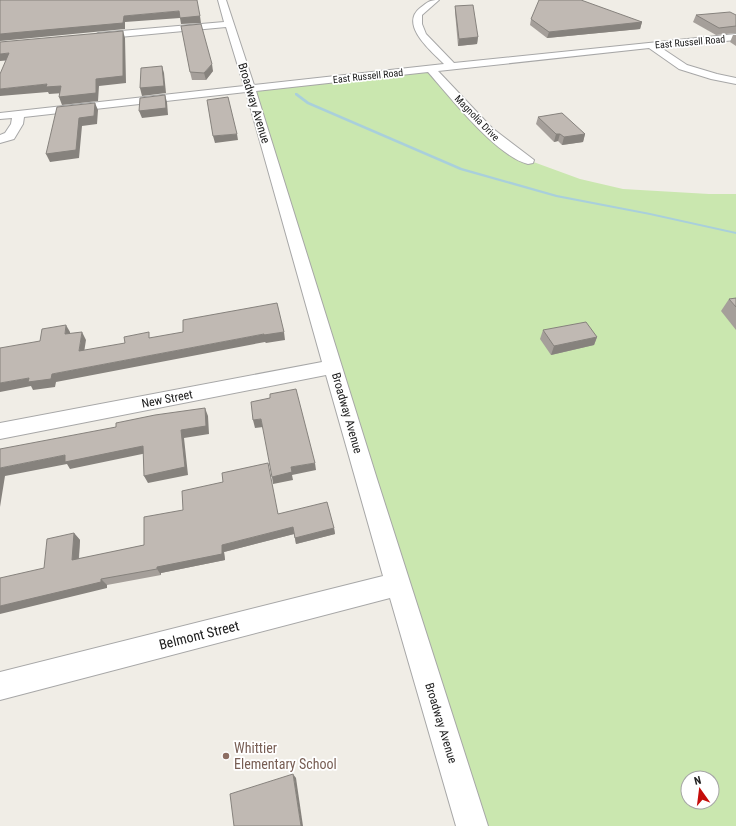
<svg xmlns="http://www.w3.org/2000/svg" width="736" height="826" font-family="'Roboto Condensed',sans-serif">
  <style>
    .grass { fill: #cae7af; fill-rule: evenodd }
    .lines { fill: none; stroke-linecap: round; stroke-linejoin: round }
    .stream { fill: #a9cfdb; fill-rule: evenodd }
    .minor-casing { stroke: #a7a7a7; stroke-width: 2 }
    .minor { fill: #fff; fill-rule: evenodd }
    .wall { fill: #a59f9a }
    .shaded-wall { fill: #86827d }
    .building { fill: #c0b9b3; stroke: #86827d }
    .education-dot { fill: #8d6e63; stroke: #fff; stroke-width: 1.5 }
    .labels { text-anchor: middle; dominant-baseline: central; stroke-width: 3.5; stroke-linejoin: round; paint-order: stroke }
    .far-street-label { font-size: 10px; fill: #202020; stroke: #fff }
    .street-label { font-size: 12px; fill: #202020; stroke: #fff }
    .near-street-label { font-size: 14px; fill: #202020; stroke: #fff }
    .near-education-label { font-size: 14px; fill: #785e54; stroke: #fff; text-anchor: start }
  </style>
  <rect width="100%" height="100%" fill="#f0ede6"/>
  <path class="grass" d="M431 70 488 132 528 160 580 179 623 189 709 194H736V826H472L250 89ZM688 778H712V802H688Z"/>
  <g class="lines">
    <polygon class="stream" points="295,93 297,93 309,102 462,168 557,195 650,213 736,232 736,234 650,215 556,197 460,170 307,104 295,95"/>
    <defs>
      <path id="minor" d="M218 0H226L254 85 444 64C432 52 399 25 420 8 428 2 429 0 439 0L422 15V24L426 34 454 63 736 34V40L660 47 687 65 717 74 736 78V84L711 79 679 69 649 48 438 71 492 128 534 160 533 163 528 164C496 156 450 97 428 72L256 91 377 479 488 826H456L390 598 0 700V672L383 576 326 375 0 439V423L322 362 246 92 24 117 23 124 14 139 0 143V135L5 133 11 124 12 118 0 119V113L244 86 226 27 98 39 93 36 98 33 224 22Z"/>
    </defs>
    <use href="#minor" class="minor-casing"/>
    <use href="#minor" class="minor"/>
  </g>
  <g class="wall">
    <polygon points="455,6 478,37 477,44 458,46 455,12"/>
    <polygon points="696,15 736,15 736,33 716,35 693,22"/>
    <polygon points="531,19 642,22 640,29 547,38 530,25"/>
    <polygon points="733,35 736,35 736,46 730,42"/>
    <polygon points="213,71 206,80 192,80 190,72"/>
    <polygon points="538,117 585,134 583,142 562,145 558,141 554,142 536,124"/>
    <polygon points="736,298 736,330 721,311 729,299"/>
    <polygon points="543,330 597,337 594,345 551,355 540,339"/>
    <polygon points="279,514 334,528 335,534 296,544 294,534 224,552 225,560 161,573 161,575 107,585 107,588 44,568 74,533 80,540 79,559 144,545"/>
  </g>
  <g class="shaded-wall">
    <polygon points="179,11 200,16 201,23 181,24 180,18 125,22 125,29 0,41 0,34 124,16"/>
    <polygon points="642,22 640,29 547,38 549,32"/>
    <polygon points="123,31 125,38 126,83 99,86 98,101 62,105 59,97 96,79"/>
    <polygon points="478,37 477,44 458,46 459,39"/>
    <polygon points="9,53 12,60 0,61 0,54"/>
    <polygon points="212,64 213,71 206,80 204,73"/>
    <polygon points="162,66 164,73 166,93 142,96 140,88"/>
    <polygon points="47,84 61,86 64,93 49,94 48,92 0,96 0,89"/>
    <polygon points="165,95 167,102 168,115 142,118 139,111"/>
    <polygon points="95,103 98,110 97,124 82,126 79,158 50,162 46,154 79,118"/>
    <polygon points="237,134 238,140 215,143 213,136"/>
    <polygon points="556,134 560,134 558,141 554,142"/>
    <polygon points="585,134 583,142 562,145 564,137"/>
    <polygon points="66,325 70,332 70,342 65,334"/>
    <polygon points="82,332 86,340 83,359 79,351"/>
    <polygon points="284,332 285,340 266,343 265,342 56,382 55,387 33,390 31,386 0,392 0,383 52,374 264,334"/>
    <polygon points="597,337 594,345 551,355 554,346"/>
    <polygon points="205,408 208,416 209,434 184,438 188,475 148,483 144,476 181,430"/>
    <polygon points="261,419 263,427 255,428 253,420"/>
    <polygon points="143,446 147,453 70,469 67,464 5,476 0,507 0,468 65,455"/>
    <polygon points="315,463 316,470 292,475 293,480 273,484 272,477 291,467"/>
    <polygon points="293,527 294,534 224,552 225,560 161,573 161,575 157,569 157,567 222,545"/>
    <polygon points="334,528 335,534 296,544 295,538"/>
    <polygon points="74,533 80,540 78,567 72,560"/>
    <polygon points="101,579 107,585 107,588 0,614 0,606"/>
    <polygon points="293,774 296,778 303,826 301,826"/>
  </g>
  <g class="building">
    <polygon points="0,0 197,0 200,16 180,18 179,11 124,16 123,23 0,34"/>
    <polygon points="539,0 581,0 642,22 549,32 531,19"/>
    <polygon points="473,5 478,37 459,39 455,6"/>
    <polygon points="730,12 736,15 736,26 719,28 696,15"/>
    <polygon points="201,24 212,64 204,73 190,72 181,26"/>
    <polygon points="123,31 123,76 96,79 96,93 59,97 61,86 46,87 47,84 0,89 0,74 9,53 0,54 0,42"/>
    <polygon points="162,66 164,86 140,88 141,68"/>
    <polygon points="165,95 166,108 139,111 140,98"/>
    <polygon points="228,97 237,134 213,136 207,100"/>
    <polygon points="95,103 94,116 79,118 76,150 46,154 57,107"/>
    <polygon points="562,113 585,134 564,137 560,134 556,134 538,117"/>
    <polygon points="736,298 736,307 729,299"/>
    <polygon points="277,303 284,332 264,335 264,334 52,374 51,379 28,382 29,378 0,383 0,348 40,341 42,329 66,325 65,334 82,332 79,351 125,343 124,337 149,332 149,338 183,332 183,320"/>
    <polygon points="586,322 597,337 554,346 543,330"/>
    <polygon points="296,389 315,463 291,467 292,472 272,477 261,419 253,420 251,402 270,398 270,394"/>
    <polygon points="205,408 206,426 181,430 185,467 144,476 143,446 65,462 65,455 0,468 0,449 116,427 116,423 155,415"/>
    <polygon points="268,463 278,514 327,502 334,528 295,538 293,527 222,545 222,554 157,567 157,569 101,579 101,582 0,606 0,578 44,568 47,539 74,533 72,560 144,545 144,517 183,510 182,491 223,482 222,473"/>
    <polygon points="293,774 301,826 234,826 230,794"/>
  </g>
  <circle class="education-dot" cx="226" cy="756" r="4"/>
  <g class="labels">
    <g class="far-street-label">
      <text transform="translate(690 42) rotate(-5)">East Russell Road</text>
      <text transform="translate(368 76) rotate(-6)">East Russell Road</text>
      <text transform="translate(477 118) rotate(46)">Magnolia Drive</text>
    </g>
    <g class="street-label">
      <text transform="translate(254 103) rotate(73)">Broadway Avenue</text>
      <text transform="translate(167 399) rotate(-11)">New Street</text>
      <text transform="translate(347 413) rotate(74)">Broadway Avenue</text>
      <text transform="translate(441 723) rotate(73)">Broadway Avenue</text>
    </g>
    <g class="near-street-label">
      <text transform="translate(199 635) rotate(-14)">Belmont Street</text>
    </g>
    <g class="near-education-label">
      <text x="234" y="748">Whittier<tspan x="234" dy="16">Elementary School</tspan></text>
    </g>
  </g>
  <g transform="translate(700 790) rotate(346)"><circle r="19" fill="#ffffff" stroke="#a6a6a6"/>
  <path d="M0-3L7 15L0 10L-7 15Z" fill="#c50d0b"/>
  <text y="-6" font-size="11" font-weight="bold" text-anchor="middle" fill="#202020">N</text>
  </g>
</svg>
